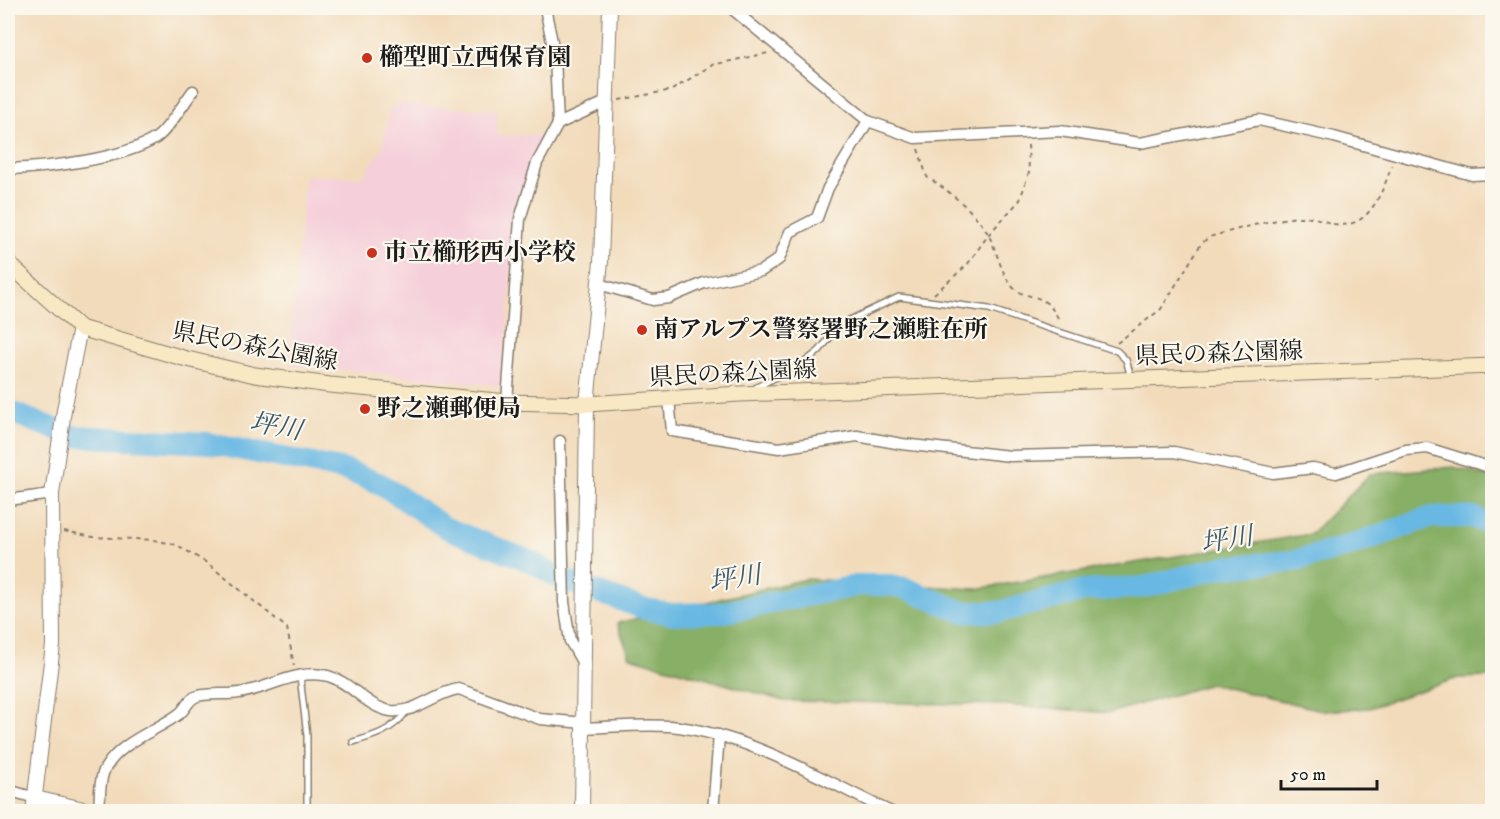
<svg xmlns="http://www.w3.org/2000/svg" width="1500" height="819" font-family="'IM FELL DW Pica','Noto Serif JP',serif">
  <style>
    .built { fill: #f5cfda }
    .forest { fill: #87af65; stroke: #526640; stroke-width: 1.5 }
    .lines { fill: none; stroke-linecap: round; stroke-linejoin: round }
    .river { stroke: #68b8e3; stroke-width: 22 }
    .service-casing { stroke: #877c6c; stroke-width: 8 }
    .minor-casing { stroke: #877c6c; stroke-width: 13 }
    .tertiary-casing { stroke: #877c6c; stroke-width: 16 }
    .secondary-casing { stroke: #877c6c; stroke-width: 17 }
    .path { stroke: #877c6c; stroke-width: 2; stroke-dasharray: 4.5 4.5; stroke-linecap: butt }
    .service { stroke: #fff; stroke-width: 5 }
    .minor { stroke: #fff; stroke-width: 10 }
    .tertiary { stroke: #fff; stroke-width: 14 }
    .secondary { stroke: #f8e8c3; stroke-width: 15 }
    .poi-dot { fill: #c8321e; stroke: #fbf7ec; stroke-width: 2 }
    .labels { text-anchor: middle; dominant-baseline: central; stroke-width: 4.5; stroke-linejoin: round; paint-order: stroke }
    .poi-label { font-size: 24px; font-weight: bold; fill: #1c1c1c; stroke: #fbf7ec; text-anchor: start }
    .street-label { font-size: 24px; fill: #1c1c1c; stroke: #fbf7ec }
    .water-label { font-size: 26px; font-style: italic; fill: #3a5a6c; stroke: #fbf7ec }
  </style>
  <rect width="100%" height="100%" fill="#fbf7ec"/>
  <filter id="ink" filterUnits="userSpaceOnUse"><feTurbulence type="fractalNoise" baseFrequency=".0167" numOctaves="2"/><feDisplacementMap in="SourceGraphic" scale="12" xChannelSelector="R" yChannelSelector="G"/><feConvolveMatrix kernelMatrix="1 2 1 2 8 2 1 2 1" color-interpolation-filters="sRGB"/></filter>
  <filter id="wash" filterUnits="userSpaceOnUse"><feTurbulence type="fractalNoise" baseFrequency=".008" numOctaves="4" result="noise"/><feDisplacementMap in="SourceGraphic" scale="24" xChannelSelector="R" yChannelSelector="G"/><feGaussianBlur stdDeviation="1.35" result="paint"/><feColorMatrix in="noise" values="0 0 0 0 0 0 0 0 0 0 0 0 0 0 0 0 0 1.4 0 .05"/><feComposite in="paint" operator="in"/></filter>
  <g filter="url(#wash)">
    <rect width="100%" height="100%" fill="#f2dbbb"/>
    <polygon class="built" points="398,104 497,110 497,136 547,135 529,171 516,213 503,386 289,364 305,176 363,177 382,149 390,109"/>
    <polygon class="forest" points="1454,467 1492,478 1492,677 1458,678 1369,708 1325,711 1211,684 1109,713 1006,705 784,701 630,657 617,623 806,579 976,589 1311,534 1370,474"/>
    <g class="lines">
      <polyline class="river" points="8,411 73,436 207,443 345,470 381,484 446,528 532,562 561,579 642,608 671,614 720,613 861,585 890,585 905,588 963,612 999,612 1084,591 1144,587 1223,567 1294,561 1346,547 1431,517 1473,517 1492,525"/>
    </g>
  </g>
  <g filter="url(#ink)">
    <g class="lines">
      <defs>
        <g id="service">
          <polyline points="753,389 805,362 819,351 841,324 899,297 989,309 1117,351 1126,360 1131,377"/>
          <polyline points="300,676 307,736 307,812"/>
          <path d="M353 742C374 736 392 731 406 712"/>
        </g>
        <g id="minor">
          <polyline points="545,8 555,56 558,124"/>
          <polyline points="731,8 868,121 915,138 1060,131 1140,143 1259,120 1334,137 1472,175 1492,174"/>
          <path d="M8 169C47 168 123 159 156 138 167 131 184 103 193 91"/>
          <polyline points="599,284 653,300 669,298 704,283 761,271 779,259 790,232 817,218 828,188 868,121"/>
          <polyline points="669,399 672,431 779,448 857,436 902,444 1010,456 1174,452 1273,473 1313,468 1336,473 1406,450 1427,448 1492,468"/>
          <polyline points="507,402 520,219 537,163 558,124 608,101"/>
          <polyline points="560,441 564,602 570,641 584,665"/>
          <polyline points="8,500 52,494"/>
          <path d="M584 728C612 727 642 724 670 726 749 734 821 779 891 812"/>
          <polyline points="8,790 35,798"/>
          <path d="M99 812C100 799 99 777 106 767 122 741 156 731 179 714 187 708 188 698 198 696 211 693 226 695 239 693 269 689 297 668 328 676 351 682 366 707 391 711 416 714 435 692 459 689L540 719 584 723"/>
          <polyline points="713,812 719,735"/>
        </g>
        <g id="tertiary">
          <polyline points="35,798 97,812"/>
          <polyline points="33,812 53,645 52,494 64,410 80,328"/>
          <polyline points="582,812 587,404 601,261 610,8"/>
        </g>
        <polyline id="secondary" points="8,263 80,328 183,358 255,375 330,385 507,402 587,404 740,394 1492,366"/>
      </defs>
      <use href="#service" class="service-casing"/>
      <use href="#minor" class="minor-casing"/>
      <use href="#tertiary" class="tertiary-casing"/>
      <use href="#secondary" class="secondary-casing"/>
      <g class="path">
        <polyline points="619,100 672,90 712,65 768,53"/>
        <path d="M918 149 927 177C948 190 980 215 990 238 997 252 1001 272 1011 285 1026 304 1043 286 1060 322"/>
        <polyline points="934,294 967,265 989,234 1020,200 1029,172 1028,143"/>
        <path d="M1117 343 1161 309 1201 244 1209 237C1239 229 1268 220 1299 217 1312 215 1322 221 1334 224 1370 231 1383 190 1392 165"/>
        <polyline points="64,531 93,537 154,540 177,545 207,563 287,628 294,666"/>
      </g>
      <use href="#service" class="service"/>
      <use href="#minor" class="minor"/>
      <use href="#tertiary" class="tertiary"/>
      <use href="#secondary" class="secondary"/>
    </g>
  </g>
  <g class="poi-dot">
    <circle cx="367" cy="58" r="6"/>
    <circle cx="372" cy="253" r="6"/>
    <circle cx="642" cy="330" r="6"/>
    <circle cx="365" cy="409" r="6"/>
  </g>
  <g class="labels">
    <g class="poi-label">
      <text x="379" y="58">櫛型町立西保育園</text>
      <text x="384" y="253">市立櫛形西小学校</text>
      <text x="654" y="330">南アルプス警察署野之瀬駐在所</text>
      <text x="377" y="409">野之瀬郵便局</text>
    </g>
    <g class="street-label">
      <text transform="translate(255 347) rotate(11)">県民の森公園線</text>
      <text transform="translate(1219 354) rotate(-2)">県民の森公園線</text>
      <text transform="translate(733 374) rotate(-3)">県民の森公園線</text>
    </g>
    <g class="water-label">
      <text transform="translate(276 427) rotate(11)">坪川</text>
      <text transform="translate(1227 540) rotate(-9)">坪川</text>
      <text transform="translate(735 579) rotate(-9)">坪川</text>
    </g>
  </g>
  <rect width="1500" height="819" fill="none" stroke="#fbf7ec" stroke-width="30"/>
  <path d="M1281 780v9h96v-9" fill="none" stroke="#1c1c1c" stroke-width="3"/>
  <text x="1290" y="780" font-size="18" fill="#1c1c1c" stroke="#fbf7ec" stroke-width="4.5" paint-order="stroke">50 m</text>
</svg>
